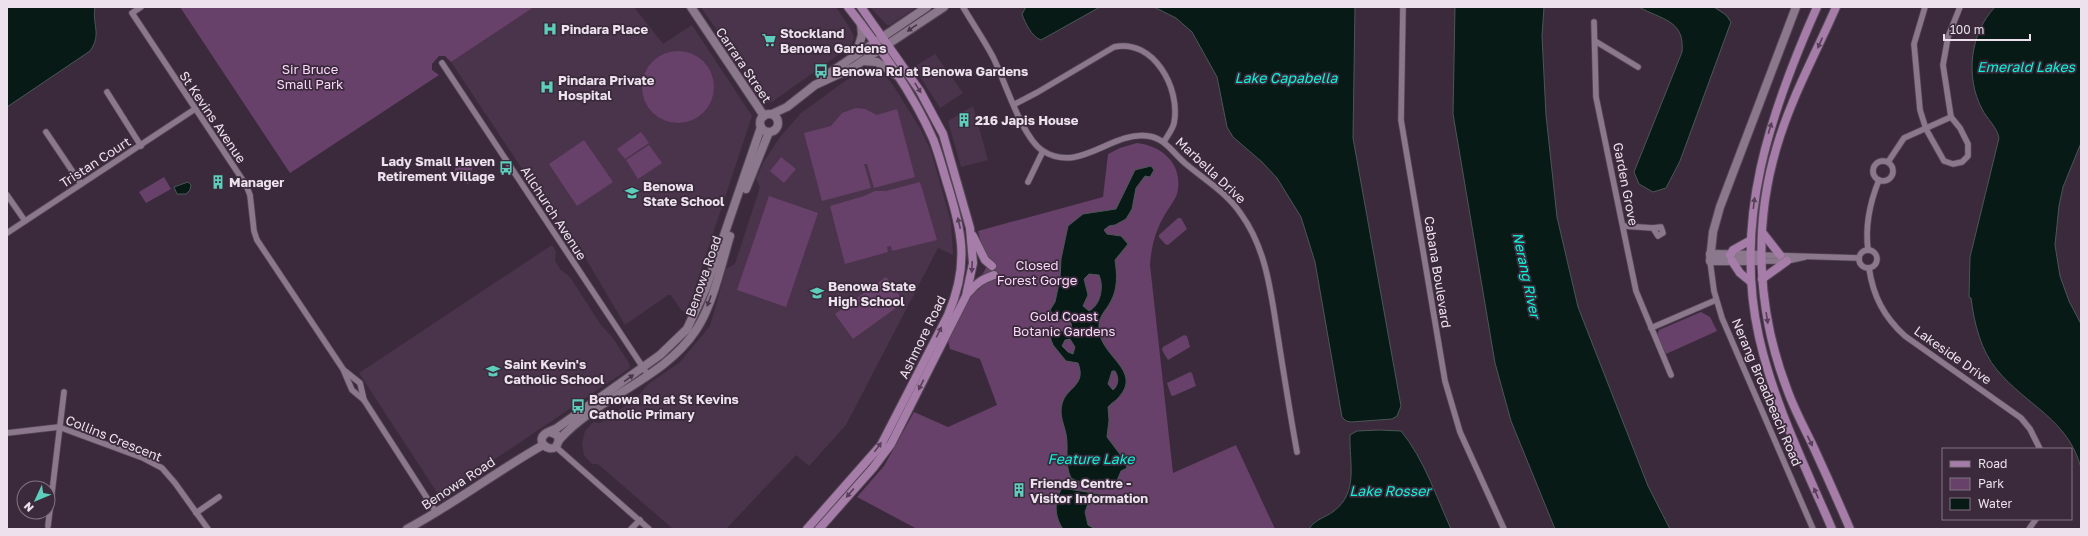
<svg xmlns="http://www.w3.org/2000/svg" width="2088" height="536" font-family="'Golos Text',sans-serif">
  <style>
    .built { fill: #4a344b }
    .green { fill: #674169 }
    .water { fill: #071a16; stroke: #4c5656; fill-rule: evenodd }
    .lines { fill: none; stroke-linecap: round; stroke-linejoin: round }
    .street-casing { stroke: #564857; stroke-width: 7 }
    .secondary-casing { stroke: #564857; stroke-width: 10 }
    .primary-casing { stroke: #564857; stroke-width: 10 }
    .street { stroke: #8c788d; stroke-width: 5.5 }
    .secondary { stroke: #8c788d; stroke-width: 8 }
    .primary { stroke: #a67da9; stroke-width: 8 }
    .oneway { fill: #473648 }
    .oneway2 { fill: #563f57 }
    .labels { text-anchor: middle; dominant-baseline: central; stroke-width: 3.5; stroke-linejoin: round; paint-order: stroke }
    .poi-label { font-size: 13px; font-weight: bold; fill: #ece1ec; stroke: #3b2a3c; text-anchor: start }
    .street-label { font-size: 13px; fill: #ece1ec; stroke: #3b2a3c }
    .park-label { font-size: 13px; fill: #fbd7fc; stroke: #3b2a3c }
    .water-label { font-size: 14px; font-style: italic; fill: #08f6da; stroke: #3b2a3c }
  </style>
  <rect width="100%" height="100%" fill="#3b2a3c"/>
  <g class="built">
    <polygon points="534,7 634,7 663,44 692,25 752,116 692,297 685,312 681,310 671,295 668,295 625,325 586,259 584,252 580,246 568,238 451,62"/>
    <polygon points="701,7 836,7 851,30 854,37 852,43 848,48 772,102 766,103"/>
    <polygon points="870,7 914,7 915,8 890,25 887,25"/>
    <polygon points="935,54 963,93 940,108 914,67"/>
    <polygon points="875,69 885,75 893,85 920,128 931,151 951,222 953,255 938,248 846,425 809,466 796,455 726,529 673,529 598,464 592,464 584,455 582,443 585,431 593,422 600,423 638,397 647,385 680,362 710,326 726,269 735,264 760,187 756,179 763,163 780,137 801,113 845,81 862,72"/>
    <polygon points="973,106 988,160 961,167 948,121"/>
    <polygon points="552,245 556,251 555,261 560,269 570,277 601,325 613,338 629,363 630,368 445,493 438,494 359,373"/>
  </g>
  <g class="green">
    <polygon points="180,7 534,7 451,62 445,56 439,56 432,64 432,70 439,75 290,173"/>
    <circle cx="678" cy="87" r="36"/>
    <polygon points="856,108 865,109 877,115 897,109 915,177 874,188 867,164 864,164 871,188 822,201 804,133 831,126 842,113"/>
    <polygon points="641,132 649,143 625,159 617,149"/>
    <polygon points="584,140 613,182 577,206 549,164"/>
    <path d="M1137 143C1163 146 1184 165 1177 194 1174 202 1167 210 1163 218 1155 232 1151 249 1150 265L1173 473 1236 445 1275 529H917L857 497 884 466 914 412 948 427 997 405 980 359 950 349 948 340 975 288 979 290 980 279 987 266 978 231 1103 197 1108 154 1120 148Z"/>
    <polygon points="649,145 662,163 638,179 626,160"/>
    <polygon points="781,157 796,169 784,183 770,171"/>
    <polygon points="458,158 470,160 469,165 473,166 468,184 466,183 467,178 465,177 465,173 458,171 457,174 454,173"/>
    <polygon points="164,177 171,189 146,203 139,192"/>
    <polygon points="920,182 937,240 892,251 891,246 887,247 888,252 845,264 830,206 864,196 875,191 886,191"/>
    <polygon points="769,196 818,213 786,307 737,290"/>
    <polygon points="1178,218 1181,218 1187,229 1168,245 1165,244 1159,237 1159,235"/>
    <polygon points="886,277 904,302 853,339 835,314"/>
    <polygon points="1701,312 1710,317 1717,331 1666,354 1657,336 1659,330"/>
    <polygon points="1184,335 1187,336 1190,347 1168,360 1162,350 1163,347"/>
    <polygon points="1190,372 1192,373 1196,386 1173,396 1171,395 1167,383"/>
  </g>
  <g class="water">
    <path d="M7 7H95C92 25 102 34 90 51L7 107Z"/>
    <path d="M1026 7H1100L1041 40C1032 37 1025 23 1022 14Z"/>
    <polygon points="1154,7 1355,7 1353,138 1401,406 1397,416 1392,419 1351,422 1346,421 1342,417 1315,262 1301,217 1277,178 1262,162 1233,137 1227,127 1217,77 1192,32 1176,18"/>
    <polygon points="1455,7 1544,7 1542,36 1546,115 1557,217 1578,307 1648,486 1670,529 1555,529 1511,421 1495,363 1453,114"/>
    <path d="M1639 7H1714L1726 15 1731 22 1680 161 1666 188 1653 192 1639 184 1634 172 1682 52C1685 20 1662 20 1639 7Z"/>
    <path d="M1995 7H2081V143L2063 187 2059 206 2055 245 2060 276 2069 301 2081 324V468C2068 419 2027 406 1997 370 1981 351 1974 323 1971 298L1969 297 1970 257 1999 138C1997 127 1987 119 1982 109 1965 77 1970 33 1995 7Z"/>
    <path d="M1151 166 1154 170 1150 177 1145 176 1136 188 1132 209 1126 219 1115 225 1109 226 1104 230 1107 234 1121 236 1128 244 1115 260C1117 274 1118 288 1111 301 1106 311 1098 316 1099 328 1099 356 1143 370 1119 397 1116 401 1111 403 1108 407L1109 420 1107 437 1125 461 1127 468 1121 471 1116 483 1111 484 1077 481 1071 478C1064 463 1069 449 1066 434 1064 424 1059 415 1062 404 1066 387 1087 386 1078 363L1066 361 1053 345 1050 337 1054 330 1068 332 1072 329 1071 323 1066 318 1059 320 1055 318 1050 310 1055 302 1060 279 1061 259 1068 226 1083 214 1116 209 1135 170ZM1089 274 1099 275C1104 286 1101 305 1089 311L1083 306 1088 295 1084 279ZM1070 339 1075 347 1073 354 1068 352 1062 346 1065 340ZM1112 371H1115C1119 377 1119 385 1113 390L1108 384Z"/>
    <polygon points="188,182 191,185 190,190 186,194 177,194 174,187"/>
    <path d="M1379 430 1401 431C1424 459 1436 496 1451 529H1309C1315 519 1325 518 1334 511 1359 492 1349 462 1350 435L1357 431Z"/>
    <path d="M1062 488 1099 494 1101 499 1088 504 1085 512 1088 525 1095 529H1063C1054 516 1054 501 1062 488Z"/>
  </g>
  <g class="lines">
    <defs>
      <g id="street">
        <polyline points="141,7 132,13 246,185 250,195 254,231 257,240 343,369 352,390 364,400 436,512"/>
        <path d="M963 7C973 24 984 40 993 57 1005 81 1022 138 1043 151 1080 174 1111 131 1148 136 1165 138 1174 154 1186 164 1205 180 1227 193 1241 214 1267 250 1271 294 1278 337 1284 375 1290 414 1297 452"/>
        <polyline points="1403,7 1401,120 1445,381 1460,432 1504,529"/>
        <polyline points="1925,7 1914,44 1920,110 1926,129 1944,161 1953,164 1962,162 1968,156 1968,144 1960,128 1951,117 1943,65 1948,37 1960,7"/>
        <polyline points="1594,22 1596,97 1636,291 1671,375"/>
        <polyline points="1595,41 1638,67"/>
        <polyline points="442,63 648,375"/>
        <polyline points="107,92 141,146"/>
        <path d="M1015 104 1038 92 1114 47C1153 38 1181 88 1174 123 1173 129 1167 136 1164 142"/>
        <polyline points="46,132 81,184"/>
        <circle cx="1883" cy="171" r="10"/>
        <polyline points="1888,162 1904,138 1951,117"/>
        <polyline points="1028,182 1043,151"/>
        <polyline points="7,195 25,221"/>
        <polyline points="1623,226 1653,228 1661,227 1663,233 1658,236 1653,228"/>
        <polyline points="7,233 195,109"/>
        <circle cx="1868" cy="259" r="9"/>
        <path d="M1868 250C1865 226 1870 202 1879 180"/>
        <polyline points="1761,255 1859,258"/>
        <polyline points="1710,261 1714,291 1722,318 1813,529"/>
        <polyline points="1761,261 1787,261 1805,257"/>
        <path d="M1869 268C1873 296 1884 317 1905 336L2021 418 2030 429 2040 449"/>
        <polyline points="1651,328 1716,300"/>
        <polyline points="345,371 360,383 364,400"/>
        <polyline points="7,433 59,427 143,458 162,468 175,483 208,529"/>
        <polyline points="556,447 649,529"/>
        <polyline points="196,513 219,497"/>
        <polyline points="48,526 64,392"/>
        <polyline points="631,529 640,520"/>
        <polyline points="2029,529 2036,519"/>
      </g>
      <g id="secondary">
        <polyline points="691,7 764,116"/>
        <polyline points="856,55 862,35 861,24"/>
        <polyline points="863,61 877,62 899,77"/>
        <polyline points="825,80 831,72 927,7"/>
        <circle cx="769" cy="123" r="9"/>
        <polyline points="772,114 787,107 815,85 852,68 944,7"/>
        <polyline points="746,189 769,132"/>
        <polyline points="1710,254 1761,255"/>
        <polyline points="1761,261 1710,261 1713,232 1720,207 1796,7"/>
        <path d="M550 432 557 435 559 440 556 447C547 452 536 441 545 434 548 431 554 430 557 428L660 355 687 329 706 288 761 127"/>
        <path d="M559 440C598 396 663 380 696 330 713 305 721 265 730 236"/>
        <path d="M407 529C454 504 497 471 543 445"/>
      </g>
      <g id="primary">
        <path d="M1817 7C1770 113 1733 220 1759 337 1774 404 1805 466 1832 529"/>
        <path d="M1836 7C1816 53 1791 98 1777 146 1753 225 1757 311 1787 389 1794 409 1804 427 1813 446 1826 474 1838 501 1850 529"/>
        <polyline points="1762,232 1780,255"/>
        <polyline points="973,236 985,260 992,266"/>
        <polyline points="1730,255 1733,250 1751,240"/>
        <polyline points="1732,261 1740,273 1751,282"/>
        <polyline points="1762,279 1787,261"/>
        <path d="M968 293C976 283 983 279 994 275"/>
        <path d="M807 529 881 445 948 315C970 264 962 230 946 180 942 166 938 152 933 139 912 91 880 48 848 7"/>
        <polyline points="819,529 873,468 891,444 966,296 973,263 970,228 943,134 920,91 861,7"/>
      </g>
    </defs>
    <use href="#street" class="street-casing"/>
    <use href="#secondary" class="secondary-casing"/>
    <use href="#primary" class="primary-casing"/>
    <use href="#street" class="street"/>
    <use href="#secondary" class="secondary"/>
    <use href="#primary" class="primary"/>
  </g>
  <defs><path id="oneway-solid" d="M-6-.8H1V-3.2L6.5 0L1 3.2V.8H-6Z"/></defs>
  <g class="oneway">
    <use href="#oneway-solid" transform="translate(912 28) rotate(146)"/>
    <use href="#oneway-solid" transform="translate(709 301) rotate(110)"/>
    <use href="#oneway-solid" transform="translate(629 378) rotate(-36)"/>
  </g>
  <g class="oneway2">
    <use href="#oneway-solid" transform="translate(1820 43) rotate(114)"/>
    <use href="#oneway-solid" transform="translate(918 88) rotate(58)"/>
    <use href="#oneway-solid" transform="translate(1770 128) rotate(-73)"/>
    <use href="#oneway-solid" transform="translate(1754 203) rotate(-83)"/>
    <use href="#oneway-solid" transform="translate(959 223) rotate(-103)"/>
    <use href="#oneway-solid" transform="translate(972 267) rotate(93)"/>
    <use href="#oneway-solid" transform="translate(1767 318) rotate(81)"/>
    <use href="#oneway-solid" transform="translate(939 332) rotate(-63)"/>
    <use href="#oneway-solid" transform="translate(921 385) rotate(117)"/>
    <use href="#oneway-solid" transform="translate(1810 441) rotate(64)"/>
    <use href="#oneway-solid" transform="translate(878 447) rotate(-54)"/>
    <use href="#oneway-solid" transform="translate(850 493) rotate(131)"/>
    <use href="#oneway-solid" transform="translate(1816 493) rotate(-113)"/>
  </g>
  <defs>
    <symbol id="hospital-bare" viewBox="-9 -9 18 18"><path d="M-5-5h3v3.5h4V-5h3V5h-3V1.5h-4V5h-3Z" fill="#5ccebb" stroke="#3b2a3c" stroke-width="2.5" paint-order="stroke"/></symbol>
    <symbol id="supermarket-bare" viewBox="-9 -9 18 18"><path d="M-6-5.5h2.5l.6 2H6L4.5 2H-2.5L-4.4-4H-6ZM-1.5 3.2a1.3 1.3 0 1 0 .1 0ZM3 3.2a1.3 1.3 0 1 0 .1 0Z" fill="#5ccebb" stroke="#3b2a3c" stroke-width="2.5" paint-order="stroke"/></symbol>
    <symbol id="bus-bare" viewBox="-9 -9 18 18"><path d="M-5-6H5V4H4V6H2V4H-2V6H-4V4H-5ZM-3.5-4V0h7V-4ZM-3.5 1.2v1.5H-2V1.2ZM2 1.2v1.5H3.5V1.2Z" fill="#5ccebb" stroke="#3b2a3c" stroke-width="2.5" paint-order="stroke"/></symbol>
    <symbol id="building-bare" viewBox="-9 -9 18 18"><path d="M-4-6H4V6H1V3H-1V6H-4ZM-2.5-4.3h1.7v1.8h-1.7ZM.8-4.3h1.7v1.8H.8ZM-2.5-1h1.7V.8h-1.7ZM.8-1h1.7V.8H.8Z" fill="#5ccebb" stroke="#3b2a3c" stroke-width="2.5" paint-order="stroke"/></symbol>
    <symbol id="school-bare" viewBox="-9 -9 18 18"><path d="M0-5L7-2L0 1L-7-2ZM-4 1L0 2.5L4 1V4Q0 6-4 4Z" fill="#5ccebb" stroke="#3b2a3c" stroke-width="2.5" paint-order="stroke"/></symbol>
  </defs>
  <g fill-rule="evenodd">
    <use href="#hospital-bare" x="540" y="19" width="20" height="20"/>
    <use href="#supermarket-bare" x="759" y="30" width="20" height="20"/>
    <use href="#bus-bare" x="811" y="61" width="20" height="20"/>
    <use href="#hospital-bare" x="537" y="77" width="20" height="20"/>
    <use href="#building-bare" x="954" y="110" width="20" height="20"/>
    <use href="#bus-bare" x="496" y="158" width="20" height="20"/>
    <use href="#building-bare" x="208" y="172" width="20" height="20"/>
    <use href="#school-bare" x="622" y="183" width="20" height="20"/>
    <use href="#school-bare" x="807" y="283" width="20" height="20"/>
    <use href="#school-bare" x="483" y="361" width="20" height="20"/>
    <use href="#bus-bare" x="568" y="396" width="20" height="20"/>
    <use href="#building-bare" x="1009" y="480" width="20" height="20"/>
  </g>
  <g class="labels">
    <g class="poi-label">
      <text x="561" y="29">Pindara Place</text>
      <text x="780" y="33">Stockland<tspan x="780" dy="15">Benowa Gardens</tspan></text>
      <text x="832" y="71">Benowa Rd at Benowa Gardens</text>
      <text x="558" y="80">Pindara Private<tspan x="558" dy="15">Hospital</tspan></text>
      <text x="975" y="120">216 Japis House</text>
      <text x="495" y="161" text-anchor="end">Lady Small Haven<tspan x="495" dy="15">Retirement Village</tspan></text>
      <text x="229" y="182">Manager</text>
      <text x="643" y="186">Benowa<tspan x="643" dy="15">State School</tspan></text>
      <text x="828" y="286">Benowa State<tspan x="828" dy="15">High School</tspan></text>
      <text x="504" y="364">Saint Kevin's<tspan x="504" dy="15">Catholic School</tspan></text>
      <text x="589" y="399">Benowa Rd at St Kevins<tspan x="589" dy="15">Catholic Primary</tspan></text>
      <text x="1030" y="483">Friends Centre -<tspan x="1030" dy="15">Visitor Information</tspan></text>
    </g>
    <g class="street-label">
      <text transform="translate(744 65) rotate(56)">Carrara Street</text>
      <text transform="translate(213 117) rotate(56)">St Kevins Avenue</text>
      <text transform="translate(95 162) rotate(-33)">Tristan Court</text>
      <text transform="translate(1211 170) rotate(43)">Marbella Drive</text>
      <text transform="translate(1626 184) rotate(79)">Garden Grove</text>
      <text transform="translate(554 213) rotate(57)">Allchurch Avenue</text>
      <text transform="translate(1438 272) rotate(81)">Cabana Boulevard</text>
      <text transform="translate(703 276) rotate(-71)">Benowa Road</text>
      <text transform="translate(922 337) rotate(-64)">Ashmore Road</text>
      <text transform="translate(1953 355) rotate(35)">Lakeside Drive</text>
      <text transform="translate(1767 392) rotate(67)">Nerang Broadbeach Road</text>
      <text transform="translate(114 438) rotate(22)">Collins Crescent</text>
      <text transform="translate(458 483) rotate(-33)">Benowa Road</text>
    </g>
    <g class="park-label">
      <text x="310" y="69">Sir Bruce<tspan x="310" dy="15">Small Park</tspan></text>
      <text x="1037" y="265">Closed<tspan x="1037" dy="15">Forest Gorge</tspan></text>
      <text x="1064" y="316">Gold Coast<tspan x="1064" dy="15">Botanic Gardens</tspan></text>
    </g>
    <g class="water-label">
      <text x="2026" y="66">Emerald Lakes</text>
      <text x="1286" y="77">Lake Capabella</text>
      <text transform="translate(1527 275) rotate(78)">Nerang River</text>
      <text x="1091" y="458">Feature Lake</text>
      <text x="1390" y="490">Lake Rosser</text>
    </g>
  </g>
  <rect width="2088" height="536" fill="none" stroke="#ece1ec" stroke-width="16"/>
  <rect x="1942" y="448" width="130" height="72" fill="#3b2a3c" stroke="#827382"/>
  <rect x="1950" y="461" width="20" height="6" fill="#a67da9" stroke="#827382"/>
  <text x="1978" y="468" font-size="12" fill="#ece1ec">Road</text>
  <rect x="1950" y="478" width="20" height="12" fill="#674169" stroke="#827382"/>
  <text x="1978" y="488" font-size="12" fill="#ece1ec">Park</text>
  <rect x="1950" y="498" width="20" height="12" fill="#071a16" stroke="#827382"/>
  <text x="1978" y="508" font-size="12" fill="#ece1ec">Water</text>
  <g transform="translate(36 500) rotate(226)"><circle r="19" fill="#3b2a3c" stroke="#827382"/>
  <path d="M0-3L7 15L0 10L-7 15Z" fill="#5ccebb"/>
  <text y="-6" font-size="11" font-weight="bold" text-anchor="middle" fill="#ece1ec">N</text>
  </g>
  <path d="M1944 34v6h86v-6" fill="none" stroke="#ece1ec" stroke-width="2"/>
  <text x="1950" y="34" font-size="12" fill="#ece1ec" stroke="#3b2a3c" stroke-width="3" paint-order="stroke">100 m</text>
</svg>
